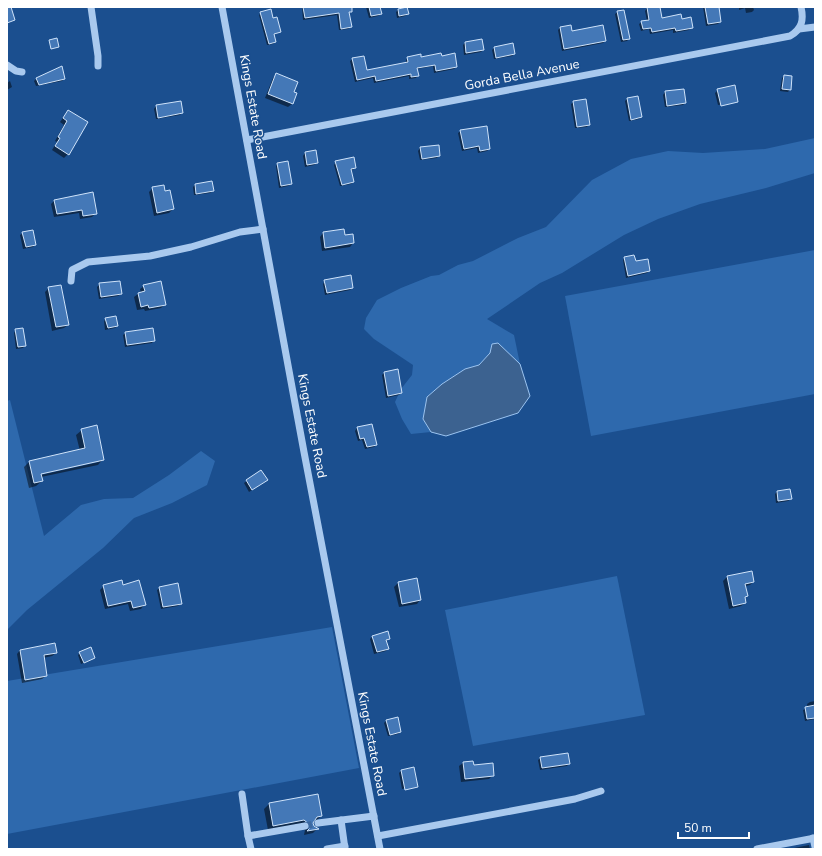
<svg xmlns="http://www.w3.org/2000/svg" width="822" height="856" font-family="'Nunito Sans',sans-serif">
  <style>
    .green { fill: #2e69ad }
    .water { fill: #3c6290; stroke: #9cc4f0 }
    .shadow { fill: #0007; fill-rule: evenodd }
    .building { fill: #4478b7; stroke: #cfe3fa }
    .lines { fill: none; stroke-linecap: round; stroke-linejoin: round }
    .minor-tunnel { stroke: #3d69a0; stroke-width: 7; stroke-dasharray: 7 3.5; stroke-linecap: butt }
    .minor { stroke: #a9c9ee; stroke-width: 7 }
    .labels { text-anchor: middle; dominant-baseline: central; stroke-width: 3; stroke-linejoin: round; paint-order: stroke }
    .street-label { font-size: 13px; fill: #fff; stroke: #1b4f8f }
  </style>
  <rect width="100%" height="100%" fill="#1b4f8f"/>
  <g class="green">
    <polygon points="815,138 815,173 766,188 700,204 658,219 624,235 562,273 540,283 487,319 514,335 520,364 510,355 490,353 479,365 465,369 442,384 427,397 423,419 431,432 411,434 402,419 395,402 401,389 412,375 413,365 374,339 364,329 366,318 377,300 401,288 431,276 439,275 458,265 473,261 518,238 546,227 592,180 631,159 668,151 703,153 765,149"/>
    <polygon points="815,250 815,394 591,436 565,296"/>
    <polygon points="10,400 44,536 81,505 104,499 133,498 169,475 201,451 215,461 207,485 172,503 134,518 103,548 27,610 7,630 7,401"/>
    <polygon points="617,576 645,715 473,746 445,610"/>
    <polygon points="332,627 359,768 7,834 7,681"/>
  </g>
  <polygon class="water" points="498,343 520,364 530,396 518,413 446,436 431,432 423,419 427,397 442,384 465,369 479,365 490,353 492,344"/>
  <g class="shadow">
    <polygon points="302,7 342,7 351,27 348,29 339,30 337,15 303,20"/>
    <polygon points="366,7 381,7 380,9 381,14 378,16 369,18"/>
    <polygon points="654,7 659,7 661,19 681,20 691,27 689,30 673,33 673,30 650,34 649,29 641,31 639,24 642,22 647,21 645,11 647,8"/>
    <polygon points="703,7 718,7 720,22 718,24 706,26"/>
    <polygon points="739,7 753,7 754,10 752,12 746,13 745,8 739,10"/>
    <polygon points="406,8 408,14 405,16 397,18 396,12 398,10"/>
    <polygon points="618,12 629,39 627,41 621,42 615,14"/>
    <polygon points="261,13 273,19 280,31 274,35 275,42 273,44 267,45 259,15"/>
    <polygon points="560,28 605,41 603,43 562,51 558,30"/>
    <polygon points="465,43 483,50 481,52 464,55 463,45"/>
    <polygon points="512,44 514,54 512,56 494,59 492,50 494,48"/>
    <polygon points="441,57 456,67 454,69 434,73 433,66 417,69 418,75 416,78 409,79 409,76 374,83 373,78 355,82 350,61 353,59 366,71 406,63 406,60 408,58"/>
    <polygon points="61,67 64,79 62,81 36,86 34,81 36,79"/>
    <polygon points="277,75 293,92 292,104 288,107 265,98 273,78"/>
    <polygon points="784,76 790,89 788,92 780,91 782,78"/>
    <polygon points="10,81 12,87 7,90 7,83"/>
    <polygon points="683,90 685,103 683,105 665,107 663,95 665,92"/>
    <polygon points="718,90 737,102 736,103 736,102 718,105 715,93"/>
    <polygon points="627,99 641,117 639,119 629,121 625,101"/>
    <polygon points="180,102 182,112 180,115 156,119 154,109 156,106"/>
    <polygon points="574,102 589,124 587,127 575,128 571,104"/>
    <polygon points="68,111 68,154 64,158 52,150 57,142 55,141 64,125 60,122"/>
    <polygon points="461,131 489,149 487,151 478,153 477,148 462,151 458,133"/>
    <polygon points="420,148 439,155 437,158 420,160 418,151"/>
    <polygon points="315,152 317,163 314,165 305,167 303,156 305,153"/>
    <polygon points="336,162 355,168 351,171 353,182 351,184 340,186 334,165"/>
    <polygon points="278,164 291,184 288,186 279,188 276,166"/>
    <polygon points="195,185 213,191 210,193 194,195 193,187"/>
    <polygon points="153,188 165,192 173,209 169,213 154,216 149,192"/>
    <polygon points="55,200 96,213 92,217 80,219 79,213 54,217 51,204"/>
    <polygon points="23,233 35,244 33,247 23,249 20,235"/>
    <polygon points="323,233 344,236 353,243 350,247 322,251 320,237"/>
    <polygon points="625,258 635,262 649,271 647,273 626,278 623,260"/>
    <polygon points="325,281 352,287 350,290 325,295 323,284"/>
    <polygon points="100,284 121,294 118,296 99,299 97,287"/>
    <polygon points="144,286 165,304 161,308 145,311 144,309 137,310 134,297 138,294 141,293 140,289"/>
    <polygon points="49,288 68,325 64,328 52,331 45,292"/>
    <polygon points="106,319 117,326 115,328 105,330 104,321"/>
    <polygon points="16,330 25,345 23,348 16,349 14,333"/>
    <polygon points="126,333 154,340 152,343 125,347 123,335"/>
    <polygon points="384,373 401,393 399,395 386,398 382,375"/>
    <polygon points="357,428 376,445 374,447 365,449 362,440 358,441 355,431"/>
    <path d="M82 430 103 459 98 465 41 477 42 481 36 486 29 488 24 467 29 462 80 451 76 435ZM99 460V462L36 476V474Z"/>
    <polygon points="261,471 264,482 249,492 244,483"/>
    <polygon points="777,492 791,499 788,501 776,503 775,494"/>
    <polygon points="727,577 753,582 750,585 745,586 747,596 744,598 745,603 741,606 729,609 723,581"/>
    <polygon points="416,579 420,600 417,604 399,607 394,587 398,583"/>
    <polygon points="104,586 123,586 144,605 141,609 130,611 128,604 105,609 100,590"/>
    <polygon points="160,588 181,603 178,606 161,609 157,590"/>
    <polygon points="372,637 389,639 386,641 388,648 386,651 374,654 370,639"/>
    <polygon points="20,650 56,653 52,656 43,658 46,676 42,679 22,683 17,654"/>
    <polygon points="80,653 94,658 81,664 78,655"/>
    <polygon points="815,701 815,719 805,721 803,710 808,708 807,704 810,702"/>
    <polygon points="387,720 400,732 398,734 388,736 384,723"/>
    <polygon points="541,758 569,764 567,766 540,770 538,760"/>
    <polygon points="463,763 473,766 493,775 489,779 461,782 459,766"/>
    <polygon points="401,771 417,786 416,788 416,786 402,789 399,773"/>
    <path d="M318 795 321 816 316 821 313 822 314 827 317 829 313 833 304 835 305 830 299 824 268 830 264 809 269 804ZM309 820 311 825 308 828Z"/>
    <polygon points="809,845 810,849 789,849"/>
  </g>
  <g class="building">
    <polygon points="7,7 11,7 15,20 7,23"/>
    <polygon points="303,7 352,7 352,12 349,12 352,27 341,29 339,13 305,18"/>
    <polygon points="369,7 380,7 382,14 371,16"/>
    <polygon points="407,7 409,14 399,16 398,9"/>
    <polygon points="647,7 660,7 662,18 681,14 682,19 691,17 693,28 676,31 675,28 652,32 651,28 643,29 641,21 649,20"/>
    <polygon points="705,7 719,7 721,22 708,24"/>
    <polygon points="271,9 273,18 277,17 281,32 274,34 276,42 269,44 260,12"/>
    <polygon points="624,10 630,39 623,40 617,11"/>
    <polygon points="571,25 572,31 603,25 606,41 564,49 560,27"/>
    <polygon points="57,38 59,47 51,49 49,40"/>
    <polygon points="482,39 484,50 466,53 465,42"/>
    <polygon points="513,43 515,54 496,58 494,47"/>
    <polygon points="441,53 442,56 455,53 457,67 436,71 435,65 417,68 419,76 411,77 411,74 376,81 375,76 357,80 352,58 364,56 367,70 408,62 407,57 421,54 421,57"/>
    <polygon points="62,66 65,79 39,85 36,78"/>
    <polygon points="276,73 298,82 294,92 297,93 293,104 268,94"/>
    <polygon points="784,75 792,76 791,90 782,89"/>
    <polygon points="735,85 738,102 721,106 717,89"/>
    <polygon points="684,89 686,103 667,106 665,91"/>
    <polygon points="638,96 642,117 631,120 627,98"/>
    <polygon points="586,99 590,125 577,127 573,101"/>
    <polygon points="181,101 183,113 158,118 156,105"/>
    <polygon points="68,110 88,122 69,155 55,146 60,138 58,137 67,121 63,118"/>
    <polygon points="487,126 490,149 480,151 479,146 464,149 460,130"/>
    <polygon points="439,145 440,156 422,159 420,147"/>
    <polygon points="316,150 318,163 307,165 305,152"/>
    <polygon points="354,157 356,168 351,169 354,182 342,185 335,161"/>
    <polygon points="288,161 292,184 281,186 277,163"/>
    <polygon points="212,181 214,191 196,194 195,184"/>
    <polygon points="164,185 165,191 170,190 174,209 157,213 152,187"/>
    <polygon points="93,192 97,214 83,216 82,210 57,214 54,200"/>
    <polygon points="344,229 345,235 353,234 354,243 325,248 323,232"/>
    <polygon points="33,230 36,245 26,247 22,232"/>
    <polygon points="634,255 636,261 648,259 650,271 628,276 624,257"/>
    <polygon points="351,275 353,288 327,293 324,280"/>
    <polygon points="120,281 122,294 101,297 99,283"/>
    <polygon points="161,281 166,305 149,308 148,305 141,307 138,293 145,291 143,285"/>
    <polygon points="61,285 69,325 56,327 48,287"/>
    <polygon points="116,316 118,326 108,328 105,318"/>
    <polygon points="23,328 26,346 18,347 15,329"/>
    <polygon points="153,328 155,341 127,345 125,332"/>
    <polygon points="398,369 402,393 388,396 384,372"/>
    <polygon points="372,424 377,445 367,447 364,438 360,439 357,427"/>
    <polygon points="97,425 104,460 41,474 43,481 34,483 29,461 85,448 81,429"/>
    <polygon points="261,470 268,480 252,490 246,480"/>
    <polygon points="790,489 792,499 778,501 777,491"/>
    <polygon points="752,571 754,582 745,584 748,596 745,597 746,603 733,606 727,576"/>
    <polygon points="417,578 421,600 402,604 398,582"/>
    <polygon points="122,580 123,585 139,580 146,605 133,608 131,601 108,606 103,585"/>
    <polygon points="178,583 182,604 163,607 159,587"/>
    <polygon points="388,631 390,639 386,640 389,649 377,652 372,636"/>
    <polygon points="55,643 57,653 44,655 47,676 25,680 20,650"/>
    <polygon points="91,647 95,658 84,663 79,652"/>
    <polygon points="815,705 815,718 807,719 805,707"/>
    <polygon points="398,717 401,732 390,735 386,720"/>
    <polygon points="568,753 570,764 542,768 540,757"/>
    <polygon points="473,761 474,765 493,763 494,776 465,779 463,762"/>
    <polygon points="414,767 418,787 405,790 401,770"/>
    <polygon points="318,794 322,816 317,817 313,823 314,826 319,829 307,831 310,828 310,825 304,820 273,826 269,803"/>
  </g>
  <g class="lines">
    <polyline class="minor-tunnel" points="305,826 318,823"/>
    <g class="minor">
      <polyline points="91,7 98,56 98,66"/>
      <polyline points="222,7 304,452 380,849"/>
      <polyline points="799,29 815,27"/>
      <polyline points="7,65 16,71 22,72"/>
      <path d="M247 140 790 36C802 29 804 20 801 7"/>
      <polyline points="71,281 72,270 88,262 150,256 191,247 240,232 263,229"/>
      <polyline points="242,794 248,836 305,826"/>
      <polyline points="341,820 345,849"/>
      <polyline points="318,823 374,816"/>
      <polyline points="248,836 251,849"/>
      <polyline points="378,836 575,799 601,791"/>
      <polyline points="813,838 815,847"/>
      <polyline points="327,849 345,846"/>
      <polyline points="757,849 815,838"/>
    </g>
  </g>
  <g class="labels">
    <g class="street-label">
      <text transform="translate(522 75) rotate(-11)">Gorda Bella Avenue</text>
      <text transform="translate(253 107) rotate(80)">Kings Estate Road</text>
      <text transform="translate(312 426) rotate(79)">Kings Estate Road</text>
      <text transform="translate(372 744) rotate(79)">Kings Estate Road</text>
    </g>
  </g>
  <rect width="822" height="856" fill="none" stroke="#ffffff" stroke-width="16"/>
  <path d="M678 832v6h71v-6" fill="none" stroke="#ffffff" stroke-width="2"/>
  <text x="684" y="832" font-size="12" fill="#ffffff" stroke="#1b4f8f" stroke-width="3" paint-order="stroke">50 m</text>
</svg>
